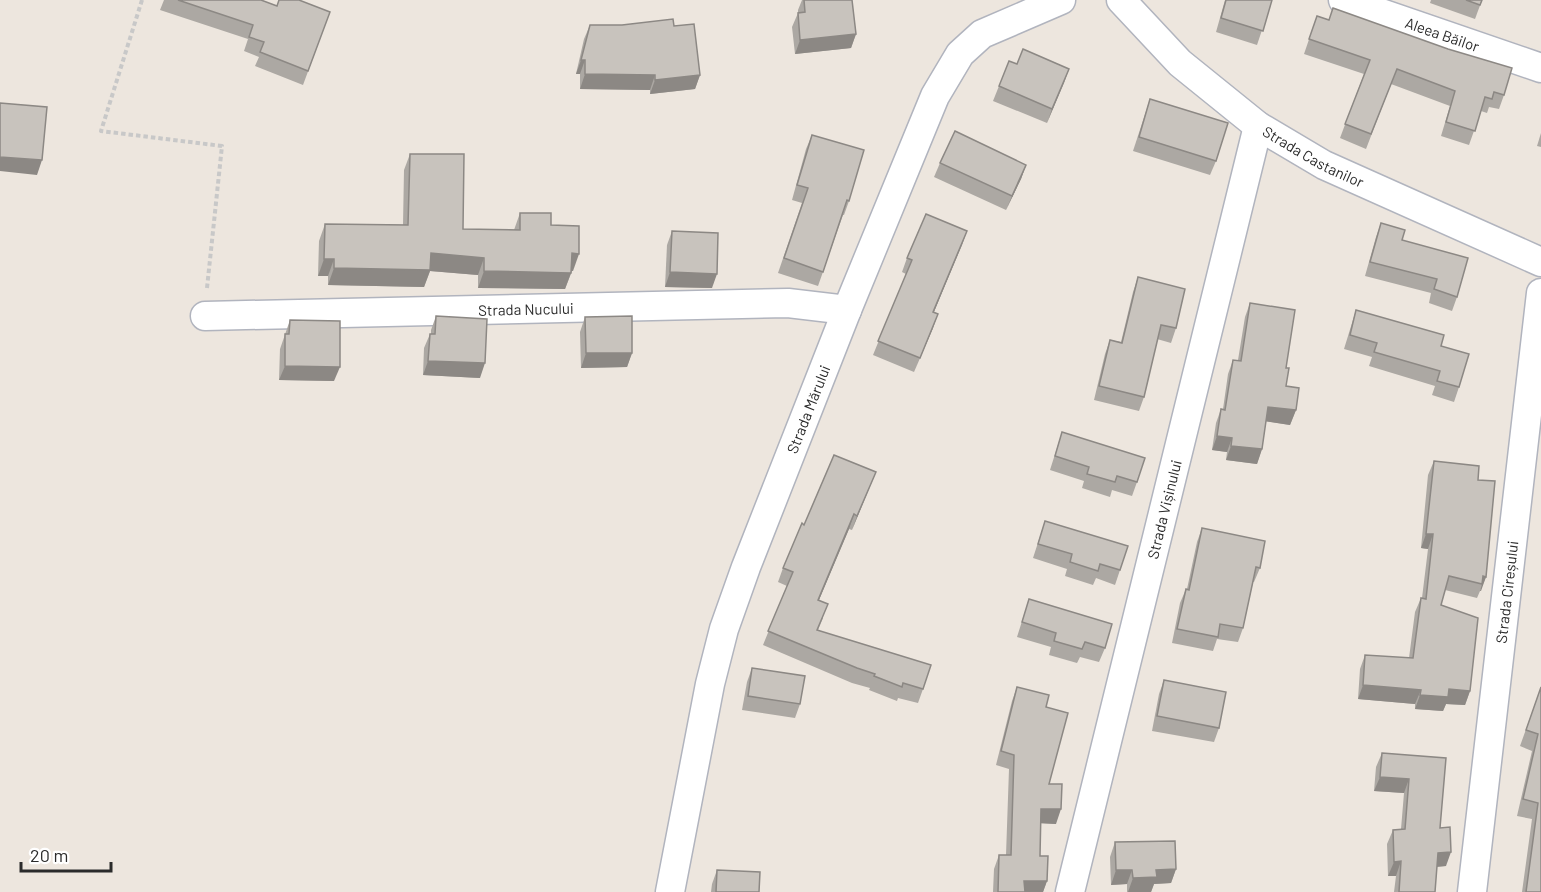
<svg xmlns="http://www.w3.org/2000/svg" width="1541" height="892" font-family="Barlow,sans-serif">
  <style>
    .lines { fill: none; stroke-linecap: round; stroke-linejoin: round }
    .minor-casing { stroke: #b1b4be; stroke-width: 31 }
    .path { stroke: #c8c8c8; stroke-width: 4; stroke-dasharray: 4.5 3; stroke-linecap: butt }
    .minor { stroke: #fff; stroke-width: 28 }
    .wall { fill: #aca8a3 }
    .shaded-wall { fill: #8c8884 }
    .building { fill: #c8c3bd; stroke: #8c8884; stroke-width: 1.5 }
    .labels { text-anchor: middle; dominant-baseline: central; stroke-width: 6; stroke-linejoin: round; paint-order: stroke }
    .street-label { font-size: 15px; fill: #2b2b2b; stroke: #fff }
  </style>
  <rect width="100%" height="100%" fill="#ede6de"/>
  <g class="lines">
    <defs>
      <g id="minor">
        <path id="s1" d="M1121 0 1180 63 1258 126 1324 165 1541 262"/>
        <path id="s2" d="M1343 0 1541 68"/>
        <path id="s3" d="M205 316 788 303 847 310"/>
        <path id="s4" d="M670 892 710 684 724 629 746 567 847 310 935 96 960 54 982 34 1061 0"/>
        <path id="s5" d="M1070 892 1258 126"/>
        <path id="s6" d="M1472 892 1541 293"/>
      </g>
    </defs>
    <use href="#minor" class="minor-casing"/>
    <polyline class="path" points="142,0 101,131 222,146 207,288"/>
    <use href="#minor" class="minor"/>
  </g>
  <g class="wall">
    <polygon points="164,0 261,0 277,6 330,12 303,85 255,66 259,57 244,51 248,39 160,10"/>
    <polygon points="802,0 852,0 856,34 851,48 795,54 792,27 798,13 798,10"/>
    <polygon points="1225,0 1272,0 1257,45 1216,32"/>
    <polygon points="1431,0 1482,0 1475,19 1430,3"/>
    <polygon points="1317,16 1504,95 1499,109 1489,107 1487,113 1481,111 1469,145 1441,136 1450,106 1391,84 1366,149 1340,138 1364,74 1304,54"/>
    <polygon points="590,25 674,26 700,75 695,89 650,94 650,90 580,89 580,74 576,74 584,39"/>
    <polygon points="1017,64 1069,69 1047,123 993,101 999,86"/>
    <polygon points="1150,99 1216,161 1210,175 1133,151"/>
    <polygon points="1541,133 1541,147 1537,146"/>
    <polygon points="812,135 849,201 844,215 843,215 818,286 778,273 802,203 792,200 806,149"/>
    <polygon points="410,154 463,229 514,230 520,213 551,225 573,271 572,271 565,289 478,288 478,275 430,271 424,287 328,285 328,276 318,276 319,241 325,224 403,225 404,170"/>
    <polygon points="940,163 1026,165 1021,179 1006,210 934,177"/>
    <polygon points="1381,223 1402,240 1457,297 1452,311 1429,303 1431,293 1365,276 1376,237"/>
    <polygon points="672,231 712,288 665,287 667,245"/>
    <polygon points="967,231 934,312 933,328 914,372 873,355 906,274 902,272 907,258"/>
    <polygon points="1138,277 1176,328 1171,343 1157,339 1144,397 1139,411 1094,400 1105,354 1110,340 1121,342 1133,292"/>
    <polygon points="1250,303 1286,368 1286,386 1296,410 1290,425 1266,421 1262,449 1257,464 1226,460 1227,452 1212,450 1216,423 1221,409 1223,409 1228,374 1233,360 1238,360 1245,317"/>
    <polygon points="1356,310 1441,346 1459,387 1454,402 1432,395 1435,386 1369,366 1372,357 1344,349"/>
    <polygon points="436,316 480,378 423,375 424,348 430,334 431,334 431,330"/>
    <polygon points="585,317 632,353 627,367 581,368 580,332"/>
    <polygon points="290,320 334,381 279,380 280,349"/>
    <polygon points="1062,432 1137,482 1132,496 1112,490 1110,497 1082,488 1084,481 1050,470"/>
    <polygon points="1434,461 1478,480 1486,577 1477,598 1445,590 1441,605 1470,691 1465,705 1446,704 1443,711 1415,709 1415,704 1358,699 1360,669 1365,655 1409,658 1415,612 1421,598 1422,598 1428,549 1421,548 1428,475"/>
    <polygon points="876,472 852,530 849,529 819,600 823,618 818,630 923,689 918,703 898,698 897,701 869,690 870,688 852,683 763,645 787,586 778,582 783,568 804,525"/>
    <polygon points="1045,521 1120,570 1115,585 1096,578 1093,585 1065,576 1067,569 1033,558"/>
    <polygon points="1202,528 1260,568 1254,582 1253,582 1243,628 1238,642 1217,639 1213,651 1172,643 1180,603 1186,589 1187,589 1197,542"/>
    <polygon points="1029,599 1105,648 1099,662 1080,657 1077,663 1049,655 1051,647 1017,637"/>
    <polygon points="752,668 800,704 795,718 742,710 747,682"/>
    <polygon points="1164,680 1219,728 1214,742 1152,731 1159,694"/>
    <polygon points="1017,687 1046,707 1049,784 1056,824 1040,823 1040,856 1047,881 1043,892 993,892 994,869 999,855 1006,855 1009,769 996,765 1012,701"/>
    <polygon points="1541,687 1541,892 1522,892 1532,819 1517,816 1532,751 1520,746"/>
    <polygon points="1382,753 1446,758 1440,828 1446,866 1437,867 1435,892 1394,892 1396,876 1388,876 1387,844 1393,830 1401,829 1404,793 1374,791 1376,767"/>
    <polygon points="1115,842 1176,869 1171,883 1154,884 1151,892 1127,892 1127,884 1111,885 1110,857"/>
    <polygon points="717,870 759,892 711,892 712,884"/>
  </g>
  <g class="shaded-wall">
    <polygon points="856,34 851,48 795,54 800,40"/>
    <polygon points="581,60 585,60 580,74 576,74"/>
    <polygon points="1069,69 1064,83 1047,123 1052,109"/>
    <polygon points="585,74 655,75 650,90 580,89"/>
    <polygon points="700,75 695,89 650,94 655,80"/>
    <polygon points="0,157 42,160 37,175 0,171"/>
    <polygon points="1026,165 1021,179 1006,210 1012,196"/>
    <polygon points="967,231 962,245 928,326 933,312"/>
    <polygon points="431,253 484,258 478,275 430,271 424,287 328,285 334,268"/>
    <polygon points="572,253 579,254 573,271 566,270"/>
    <polygon points="324,259 334,259 328,276 318,276"/>
    <polygon points="484,271 571,273 565,289 478,288"/>
    <polygon points="670,272 717,274 712,288 665,287"/>
    <polygon points="938,314 933,328 914,372 920,358"/>
    <polygon points="586,353 632,353 627,367 581,368"/>
    <polygon points="428,361 485,363 480,378 423,375"/>
    <polygon points="285,366 340,367 334,381 279,380"/>
    <polygon points="1268,407 1296,410 1290,425 1263,421"/>
    <polygon points="1217,436 1232,438 1227,452 1212,450"/>
    <polygon points="1231,446 1262,449 1257,464 1226,460"/>
    <polygon points="876,472 870,486 852,530 857,516"/>
    <polygon points="854,514 849,529 813,614 818,600"/>
    <polygon points="1426,534 1433,534 1428,549 1421,548"/>
    <polygon points="1483,576 1486,577 1481,591 1480,591 1482,584"/>
    <polygon points="1363,685 1421,690 1415,704 1358,699"/>
    <polygon points="1449,689 1470,691 1465,705 1446,704 1443,711 1415,709 1420,695"/>
    <polygon points="1380,777 1409,779 1404,793 1374,791"/>
    <polygon points="1041,809 1061,809 1056,824 1036,823"/>
    <polygon points="1451,852 1446,866 1433,867 1438,853"/>
    <polygon points="1401,861 1396,876 1388,876 1394,862"/>
    <polygon points="1176,869 1171,883 1154,884 1151,892 1128,892 1133,878 1156,870"/>
    <polygon points="1116,870 1132,870 1127,884 1111,885"/>
    <polygon points="1024,881 1047,881 1043,892 1020,892"/>
  </g>
  <g class="building">
    <polygon points="178,0 261,0 277,6 279,0 299,0 330,12 308,71 260,52 264,42 249,37 253,25"/>
    <polygon points="804,0 852,0 856,34 800,40 798,13 805,12"/>
    <polygon points="1226,0 1272,0 1263,31 1221,18"/>
    <polygon points="1466,0 1482,0 1480,5"/>
    <polygon points="1333,8 1448,49 1512,68 1504,95 1494,92 1492,99 1485,97 1475,131 1446,122 1455,91 1397,69 1371,134 1345,124 1370,60 1309,39 1317,16 1329,20"/>
    <polygon points="673,19 674,26 694,24 700,75 655,80 655,75 585,74 585,60 581,60 590,25 622,25"/>
    <polygon points="1023,49 1069,69 1052,109 999,86 1009,61 1017,64"/>
    <polygon points="1150,99 1228,123 1216,161 1139,137"/>
    <polygon points="0,103 47,107 42,160 0,157"/>
    <polygon points="955,131 1026,165 1012,196 940,163"/>
    <polygon points="812,135 864,150 849,201 847,200 823,272 784,258 808,188 797,185"/>
    <polygon points="410,154 464,154 463,229 520,230 520,213 551,213 551,225 579,226 579,254 572,253 571,273 484,271 484,258 431,253 430,270 334,268 334,259 324,259 325,224 408,225"/>
    <polygon points="926,214 967,231 933,312 938,314 920,358 878,341 912,260 907,258"/>
    <polygon points="1381,223 1405,230 1402,240 1468,258 1457,297 1434,289 1437,279 1370,262"/>
    <polygon points="672,231 718,233 717,274 670,272"/>
    <polygon points="1138,277 1185,289 1176,328 1161,325 1144,397 1099,386 1110,340 1122,343"/>
    <polygon points="1250,303 1295,310 1286,368 1289,368 1286,386 1299,388 1296,410 1268,407 1262,449 1231,446 1232,438 1217,436 1221,409 1225,410 1233,360 1241,361"/>
    <polygon points="1356,310 1444,335 1441,346 1469,354 1459,387 1437,381 1440,371 1374,352 1377,343 1350,335"/>
    <polygon points="436,316 487,319 485,363 428,361 430,334 435,334"/>
    <polygon points="632,316 632,353 586,353 585,317"/>
    <polygon points="290,320 340,321 340,367 285,366 285,334 289,334"/>
    <polygon points="1062,432 1145,458 1137,482 1117,476 1115,482 1087,474 1089,467 1055,456"/>
    <polygon points="834,455 876,472 857,516 854,514 818,600 828,604 817,630 931,665 923,689 903,683 902,687 874,676 875,674 857,668 768,631 793,572 783,568 802,523 804,525"/>
    <polygon points="1434,461 1479,466 1478,480 1495,481 1486,577 1483,576 1482,584 1449,576 1441,605 1478,618 1470,691 1449,689 1448,697 1420,695 1421,690 1363,685 1365,655 1413,658 1421,598 1426,599 1433,534 1426,534"/>
    <polygon points="1045,521 1128,546 1120,570 1100,564 1098,571 1070,562 1072,554 1038,544"/>
    <polygon points="1202,528 1265,541 1260,568 1256,567 1243,628 1220,624 1218,637 1177,629 1186,589 1189,590"/>
    <polygon points="1029,599 1112,624 1105,648 1085,642 1082,649 1054,641 1056,633 1022,622"/>
    <polygon points="752,668 805,676 800,704 748,696"/>
    <polygon points="1164,680 1226,692 1219,728 1157,716"/>
    <polygon points="1017,687 1049,695 1046,707 1068,713 1049,784 1062,784 1061,809 1041,809 1040,856 1048,856 1047,881 1024,881 1025,892 998,892 999,855 1011,855 1014,755 1001,751"/>
    <polygon points="1541,687 1541,892 1526,892 1538,803 1523,799 1538,734 1526,730"/>
    <polygon points="1382,753 1446,758 1440,828 1450,827 1451,852 1438,853 1435,892 1399,892 1401,861 1394,862 1393,830 1405,829 1409,779 1380,777"/>
    <polygon points="1175,841 1176,869 1156,870 1157,877 1133,878 1132,870 1116,870 1115,842"/>
    <polygon points="717,870 760,872 759,892 716,892"/>
  </g>
  <g class="labels">
    <g class="street-label">
      <text stroke="none"><textPath href="#s2" startOffset="105">Aleea Băilor</textPath></text>
      <text stroke="none"><textPath href="#s1" startOffset="250">Strada Castanilor</textPath></text>
      <text stroke="none"><textPath href="#s3" startOffset="321">Strada Nucului</textPath></text>
      <text stroke="none"><textPath href="#s4" startOffset="504">Strada Mărului</textPath></text>
      <text stroke="none"><textPath href="#s5" startOffset="394">Strada Vișinului</textPath></text>
      <text stroke="none"><textPath href="#s6" startOffset="302">Strada Cireșului</textPath></text>
    </g>
  </g>
  <path d="M21 862v9h90v-9" fill="none" stroke="#2b2b2b" stroke-width="3"/>
  <text x="30" y="862" font-size="18" fill="#2b2b2b" stroke="#ffffff" stroke-width="4.5" paint-order="stroke">20 m</text>
</svg>
